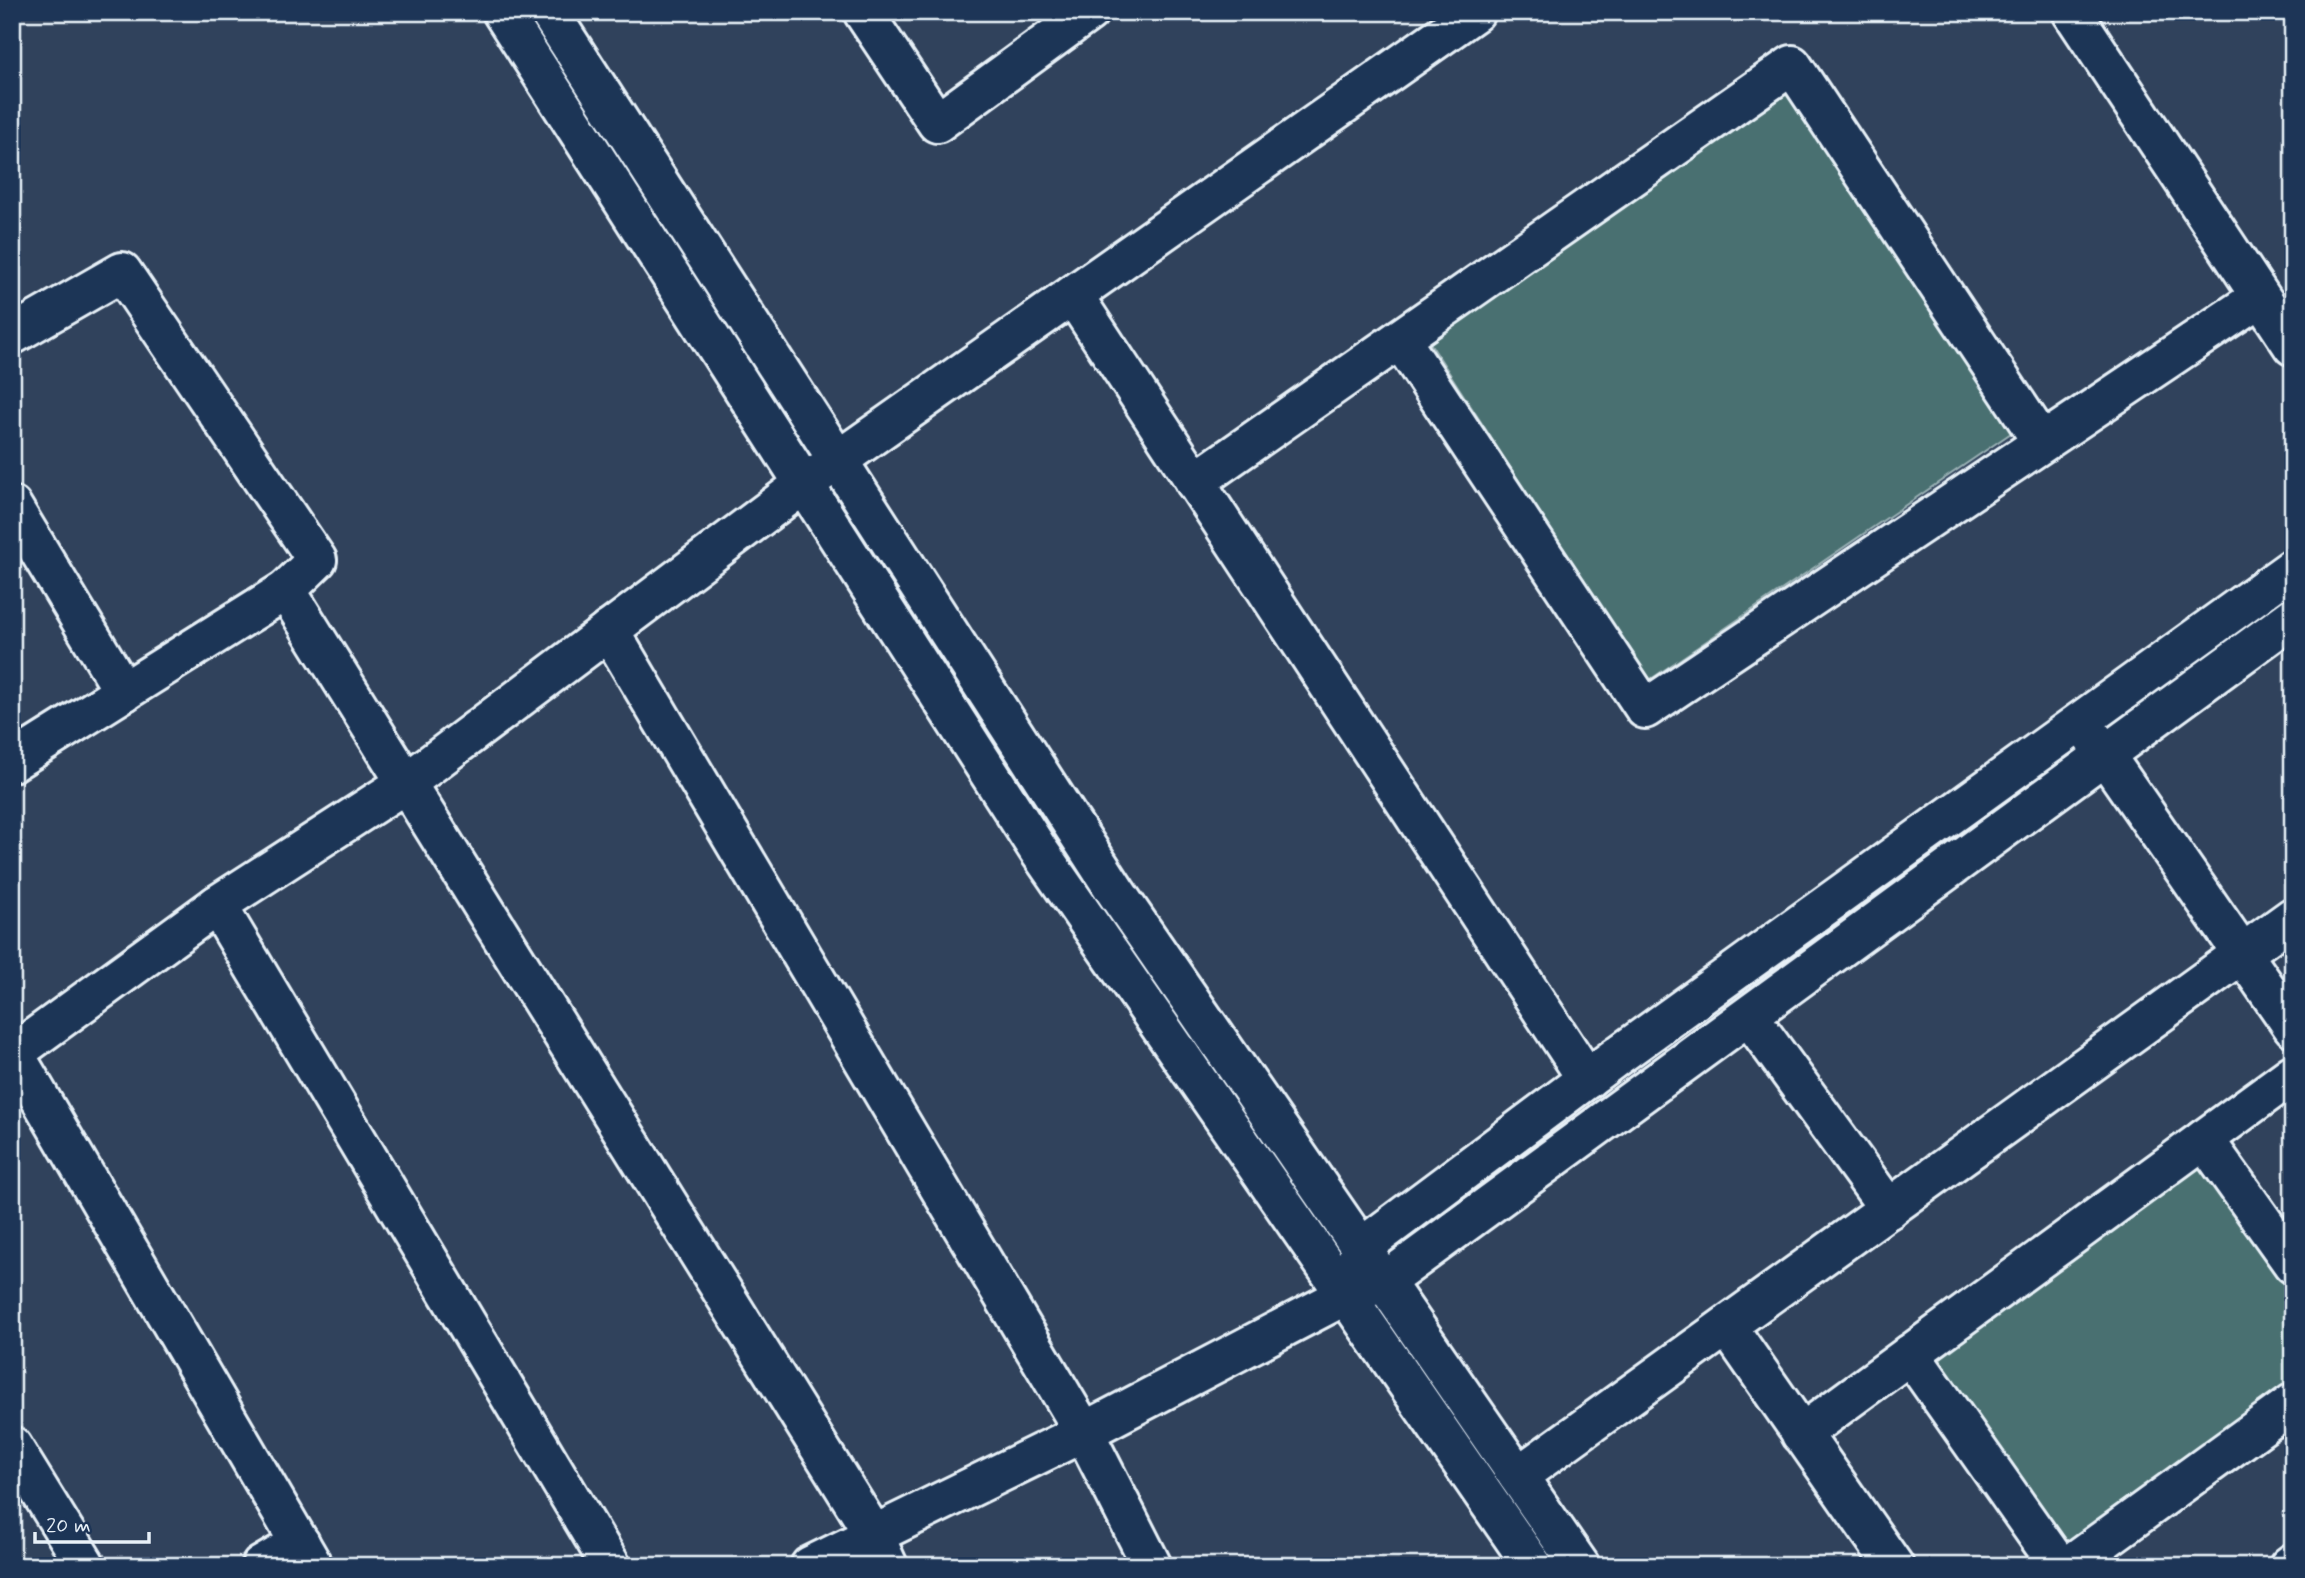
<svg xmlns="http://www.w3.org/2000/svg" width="2305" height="1578" font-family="Mynerve,sans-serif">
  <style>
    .green { fill: #4a6f71; stroke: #99b0b4; stroke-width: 2 }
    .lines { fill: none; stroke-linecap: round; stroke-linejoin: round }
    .minor-casing { stroke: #e8f1f8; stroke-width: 44 }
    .minor { stroke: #1d3557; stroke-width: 38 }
  </style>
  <rect width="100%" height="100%" fill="#30425c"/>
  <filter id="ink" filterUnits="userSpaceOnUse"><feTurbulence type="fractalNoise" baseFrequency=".0143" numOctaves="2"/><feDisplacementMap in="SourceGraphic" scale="14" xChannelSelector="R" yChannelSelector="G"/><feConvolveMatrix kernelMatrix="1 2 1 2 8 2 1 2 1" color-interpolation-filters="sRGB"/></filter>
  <g filter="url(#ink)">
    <g class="green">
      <polygon points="1786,90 2014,431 1648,681 1430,343"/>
      <polygon points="2204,1164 2293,1288 2293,1393 2068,1555 1930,1362"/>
    </g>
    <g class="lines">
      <defs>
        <g id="minor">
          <polyline points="502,12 1039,851 1533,1566"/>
          <polyline points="549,12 1116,892 1580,1566"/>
          <polyline points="863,12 937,123 1089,12"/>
          <polyline points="2072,12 2293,346"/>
          <polyline points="1073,295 1587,1079"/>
          <polyline points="12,335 122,272 317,560 286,590 12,762"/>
          <polyline points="1400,339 1645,709 2260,297"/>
          <polyline points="1195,482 1792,65 2042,442"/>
          <polyline points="12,506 124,692"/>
          <polyline points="286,590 874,1535 888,1566"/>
          <polyline points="609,630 1084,1432 1152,1566"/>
          <polyline points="2091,735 2293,1027"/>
          <polyline points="1749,1016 1889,1209"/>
          <polyline points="12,1050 313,1566"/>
          <polyline points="14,1053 217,905"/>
          <polyline points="2204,1139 2293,1264"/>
          <polyline points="1353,1273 1361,1248 1616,1057 2293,568"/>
          <polyline points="1727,1326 1894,1566"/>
          <polyline points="1910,1354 2059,1566"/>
          <polyline points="1801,1434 2293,1074"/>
          <polyline points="12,1446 86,1566"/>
          <polyline points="1518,1476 2293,917"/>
          <polyline points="261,1566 300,1543"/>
          <polyline points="611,1566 217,905 406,783 804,484 1475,12"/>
          <polyline points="810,1566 1084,1432 1346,1295 1384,1282 2293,617"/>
          <polyline points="2068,1566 2293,1403"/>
          <polyline points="2289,1566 2293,1563"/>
        </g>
      </defs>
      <use href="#minor" class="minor-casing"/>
      <use href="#minor" class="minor"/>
    </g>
  </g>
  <rect width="2305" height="1578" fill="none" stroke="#1d3557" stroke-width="42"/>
  <rect x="21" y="21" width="2263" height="1536" fill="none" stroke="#e8f1f8" stroke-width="2.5" filter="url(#ink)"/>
  <path d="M35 1532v10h114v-10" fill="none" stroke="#e8f1f8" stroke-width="3.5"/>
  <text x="46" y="1532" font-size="21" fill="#e8f1f8" stroke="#1d3557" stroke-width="5" paint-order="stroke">20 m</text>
</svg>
